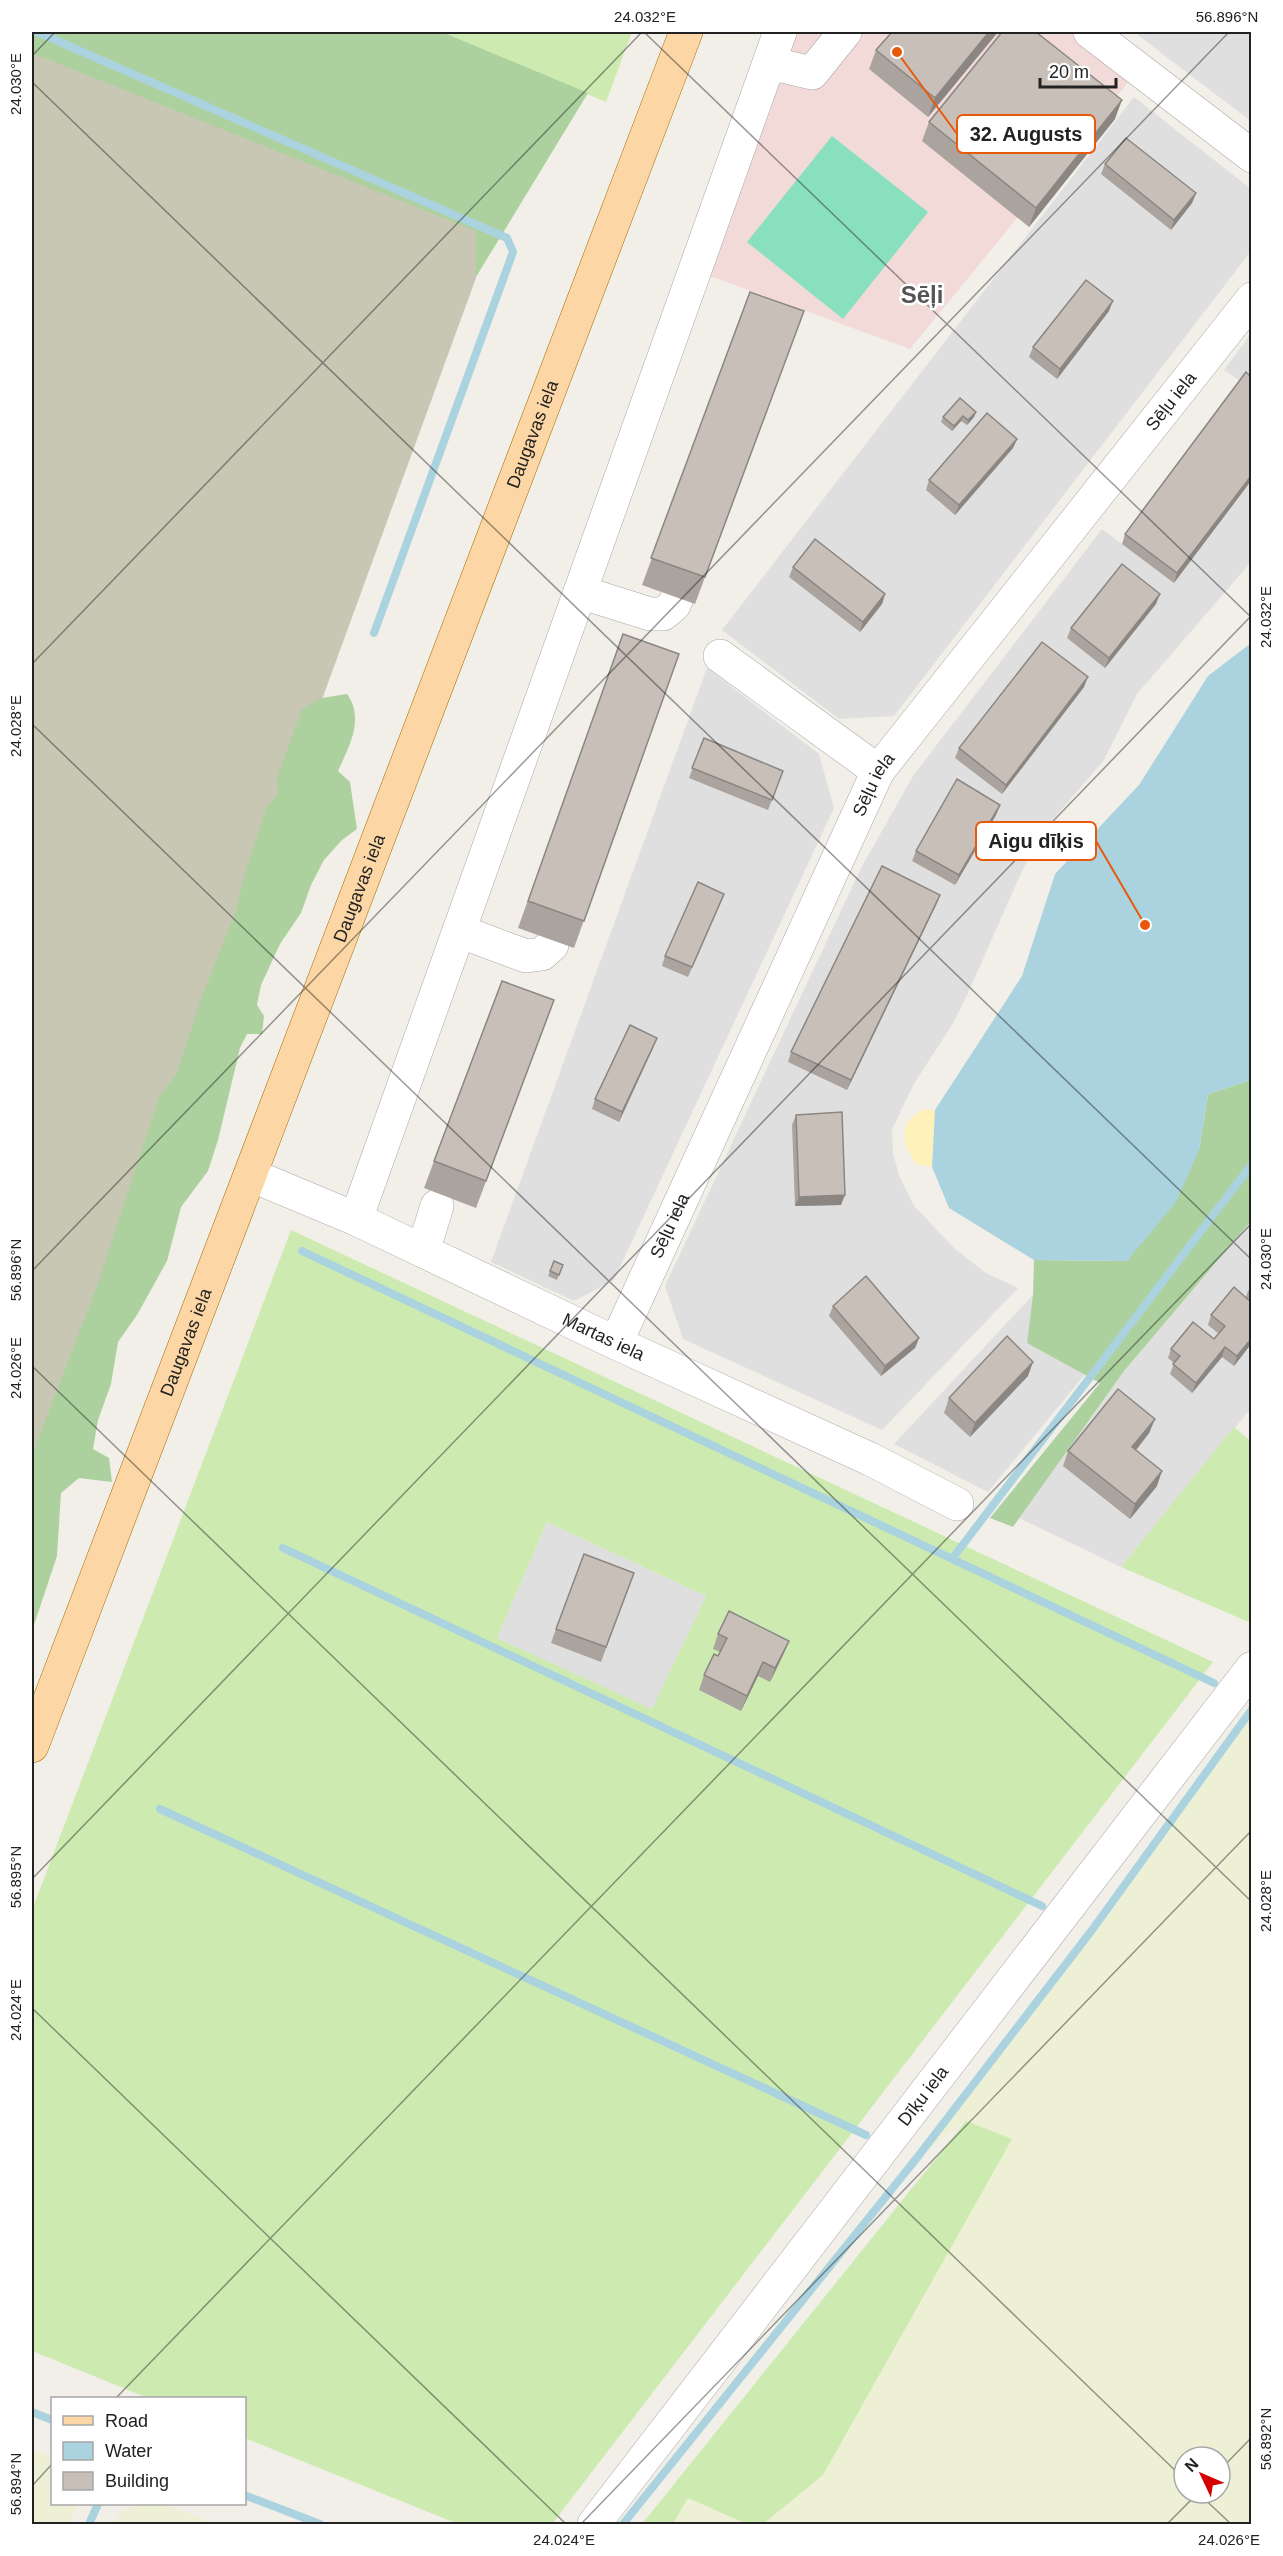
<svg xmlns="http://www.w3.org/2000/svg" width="1283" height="2556" font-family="Arial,sans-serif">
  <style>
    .residential { fill: #e0dfdf }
    .commercial { fill: #f2dad9 }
    .construction { fill: #c7c7b4 }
    .farmland { fill: #eef0d5; fill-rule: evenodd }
    .grass { fill: #cdebb0; fill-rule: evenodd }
    .forest { fill: #add19e }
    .sand { fill: #fff1ba }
    .pitch { fill: #88e0be }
    .water { fill: #aad3df }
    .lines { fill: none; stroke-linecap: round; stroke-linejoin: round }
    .stream { stroke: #aad3df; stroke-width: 8 }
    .minor-casing { stroke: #a9a9a9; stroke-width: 34 }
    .major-casing { stroke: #a06b00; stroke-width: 34 }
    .minor { stroke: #fff; stroke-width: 33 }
    .major { stroke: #fcd6a4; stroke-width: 33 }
    .wall { fill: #aba49e }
    .shaded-wall { fill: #8b8681 }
    .building { fill: #c7bfb8; stroke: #8b8681; stroke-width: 1.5 }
    .ticks { fill: none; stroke: #222; stroke-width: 1.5; stroke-opacity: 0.45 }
    .labels { text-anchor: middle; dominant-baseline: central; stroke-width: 5; stroke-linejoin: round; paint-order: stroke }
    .street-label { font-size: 18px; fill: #222; stroke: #fff }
    .district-label { font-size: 24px; font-weight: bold; fill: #555; stroke: #fff }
    .leader { fill: none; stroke: #e8590c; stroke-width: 2 }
    .callout-dot { fill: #e8590c; stroke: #fff; stroke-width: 2 }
    .callout { fill: #fff; stroke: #e8590c; stroke-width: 2 }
    .callout-label { font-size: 20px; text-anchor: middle; font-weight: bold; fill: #222 }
    .neatline { fill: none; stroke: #222; stroke-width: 2 }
    .ticks-label { font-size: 15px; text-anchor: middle; fill: #222 }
  </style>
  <rect width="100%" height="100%" fill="#f2efe9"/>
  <g class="residential">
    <polygon points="1134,32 1251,32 1251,121 1198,81"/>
    <polygon points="1134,97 1251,189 1251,251 894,716 839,719 722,630"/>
    <polygon points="1251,334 1251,562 1137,694 1104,760 1046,828 1022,871 968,993 952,1025 915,1082 892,1129 893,1154 899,1175 914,1206 955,1249 986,1273 1018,1288 882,1430 683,1339 665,1286 861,868 913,776 1102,529 1122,544 1242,382 1224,370"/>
    <polygon points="707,668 819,754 834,808 614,1280 574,1301 491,1262"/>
    <polygon points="1251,1220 1251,1408 1121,1567 1019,1518 1124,1371"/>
    <polygon points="1033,1295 1105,1350 988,1492 894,1444"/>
    <polygon points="547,1522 706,1596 652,1710 497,1638"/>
  </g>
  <polygon class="commercial" points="794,32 1071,32 1131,79 910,349 707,275"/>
  <polygon class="construction" points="32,36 477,231 476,278 32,1493"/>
  <g class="farmland">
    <path d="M1251 1709V2524H763L823 2475 966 2121 916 2159 1092 1930ZM1184 2457H1220V2493H1184Z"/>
    <polygon points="32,2448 52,2456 52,2504 77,2504 70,2524 32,2524"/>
    <polygon points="688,2498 747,2524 673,2524"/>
    <polygon points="139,2504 163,2504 218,2524 114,2524 121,2512"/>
  </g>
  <g class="grass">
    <polygon points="442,32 632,32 606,102"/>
    <path d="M291 1230 1213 1662 552 2524H458L245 2438 244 2398H148L32 2351V1910ZM547 1522 706 1596 652 1709 497 1638Z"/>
    <polygon points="1234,1427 1251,1441 1251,1623 1121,1567"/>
    <polygon points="966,2121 1012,2139 823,2475 763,2524 747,2524 688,2498 673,2524 642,2524"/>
  </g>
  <g class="forest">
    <polygon points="32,32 442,32 588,93 476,277 476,231 32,53"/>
    <path d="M347 694C365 719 349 746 338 771L350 782 357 829 342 840 324 860 311 885 301 913 280 944 261 985 257 1005 264 1016 262 1034H247L240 1048 218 1140 208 1171 181 1207 167 1261 137 1315 118 1342 111 1384 98 1420 93 1449 109 1458 112 1482 79 1478 61 1493 57 1556 32 1631V1455L99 1281 159 1097 177 1073 201 999 236 911 242 884 266 808 278 794 277 778 302 709 322 698Z"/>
    <polygon points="1251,1080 1251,1221 1124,1371 1013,1527 990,1518 1100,1383 1027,1343 1033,1295 1034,1260 1127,1261 1199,1150 1208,1094"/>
  </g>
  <path class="sand" d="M922 1110H935L932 1167 916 1164C902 1142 897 1125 922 1110Z"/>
  <polygon class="pitch" points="832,136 928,212 843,319 747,242"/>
  <polygon class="water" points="1251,643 1251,1080 1208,1094 1199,1150 1176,1202 1127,1261 1034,1260 949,1208 932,1167 935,1110 1022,976 1055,874 1139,785 1208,676"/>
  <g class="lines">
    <g class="stream">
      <polyline points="37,32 507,238 513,252 374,633"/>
      <polyline points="302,1251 1214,1683"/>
      <polyline points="283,1548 1042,1906"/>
      <polyline points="952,1559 1252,1164"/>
      <polyline points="160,1809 866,2135"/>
      <polyline points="32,2412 52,2420"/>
      <polyline points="244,2495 320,2524"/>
      <polyline points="89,2524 98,2504"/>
      <polyline points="623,2524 916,2159 1092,1930 1252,1709"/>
    </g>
    <defs>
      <g id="minor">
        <polyline points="1090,32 1252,156"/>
        <polyline points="769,63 812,73 845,32"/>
        <polyline points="580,592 650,614 663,614 674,605 677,598"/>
        <polyline points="720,656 878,771"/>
        <polyline points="459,931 526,956 542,954 552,945"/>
        <path id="s1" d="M251 1175 356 1219 616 1343 870 1459 957 1504"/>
        <polyline points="356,1219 780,32"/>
        <polyline points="423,1251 437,1206"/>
        <path id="s2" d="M616 1343 878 771 1252 299"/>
        <path id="s3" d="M594 2524 1252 1668"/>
      </g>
      <g id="major">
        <path id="s4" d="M32 1746 686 32"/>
      </g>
    </defs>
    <use href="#minor" class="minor-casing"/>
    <use href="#major" class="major-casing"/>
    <use href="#minor" class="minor"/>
    <use href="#major" class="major"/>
  </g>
  <g class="wall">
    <polygon points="998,32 928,117 869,69 876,50"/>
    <polygon points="1115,119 1029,227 922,141 929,122"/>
    <polygon points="1105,164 1196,193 1192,203 1171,230 1101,174"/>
    <polygon points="750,292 804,311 695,604 642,585"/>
    <polygon points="1109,311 1057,379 1029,357 1033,347"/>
    <polygon points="1251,377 1174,583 1122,544 1125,534"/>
    <polygon points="976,412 974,417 967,425 961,421 952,431 941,422 943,417"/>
    <polygon points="1017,439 1013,448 955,515 926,490 929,480"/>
    <polygon points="793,567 885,594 882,604 860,632 789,577"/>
    <polygon points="1156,604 1105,668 1067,638 1071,628"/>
    <polygon points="623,634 679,654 574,948 518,928"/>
    <polygon points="1084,687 1002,794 955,758 959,748"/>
    <polygon points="704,738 783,771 768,810 689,778"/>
    <polygon points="1000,805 996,815 955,885 912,861 916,851"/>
    <polygon points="724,894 688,977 662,966 665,956"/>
    <polygon points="940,895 936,905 847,1090 788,1062 791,1052"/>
    <polygon points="544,1027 476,1208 424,1188 434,1161"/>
    <polygon points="653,1048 619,1122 592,1109 595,1099"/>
    <polygon points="796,1115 841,1205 795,1206 792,1125"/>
    <polygon points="563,1265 557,1280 548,1276 550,1271"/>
    <polygon points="1251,1287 1251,1344 1234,1366 1222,1357 1192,1393 1170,1374 1174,1363 1168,1358 1171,1349 1214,1339 1219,1334 1208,1325 1211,1315 1246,1297 1248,1291"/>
    <polygon points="833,1306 919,1338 915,1348 881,1376 829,1316"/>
    <polygon points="1028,1376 970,1437 944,1413 949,1398"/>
    <polygon points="1155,1419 1149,1433 1136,1450 1157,1486 1130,1519 1063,1466 1068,1451"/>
    <polygon points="634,1573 601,1662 551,1643 556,1629"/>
    <polygon points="718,1634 789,1641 783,1655 770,1682 758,1676 741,1711 699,1690 704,1675 720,1652 713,1649"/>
  </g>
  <g class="shaded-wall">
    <polygon points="989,32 998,32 928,117 935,98"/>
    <polygon points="1122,100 1115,119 1029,227 1036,208"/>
    <polygon points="1196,193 1192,203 1171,230 1174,220"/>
    <polygon points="1113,301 1109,311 1057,379 1060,369"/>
    <polygon points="976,412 974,417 967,425 968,420"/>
    <polygon points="963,416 961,421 952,431 954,426"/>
    <polygon points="1017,439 1013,448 955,515 959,505"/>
    <polygon points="1251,476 1251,481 1174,583 1177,573"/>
    <polygon points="885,594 882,604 860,632 863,622"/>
    <polygon points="1160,594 1156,604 1105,668 1109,658"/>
    <polygon points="1088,677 1084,687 1002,794 1006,785"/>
    <polygon points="1000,805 996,815 955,885 959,875"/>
    <polygon points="940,895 936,905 847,1090 851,1080"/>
    <polygon points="657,1038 653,1048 619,1122 622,1112"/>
    <polygon points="845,1195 841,1205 795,1206 799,1197"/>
    <polygon points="919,1338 915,1348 881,1376 885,1366"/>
    <polygon points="1251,1339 1251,1344 1234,1366 1237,1356"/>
    <polygon points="1225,1347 1222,1357 1192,1393 1196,1383"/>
    <polygon points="1033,1362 1028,1376 970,1437 975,1423"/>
    <polygon points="1155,1419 1149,1433 1127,1462 1132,1447"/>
    <polygon points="1162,1471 1157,1486 1130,1519 1135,1504"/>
    <polygon points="789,1641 783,1655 770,1682 775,1668"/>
    <polygon points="763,1662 758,1676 741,1711 747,1696"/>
  </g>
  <g class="building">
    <polygon points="892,32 989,32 935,98 876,50"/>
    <polygon points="1002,32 1036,32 1122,100 1036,208 929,122"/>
    <polygon points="1126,138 1196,193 1174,220 1105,164"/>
    <polygon points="1086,280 1113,301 1060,369 1033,347"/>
    <polygon points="750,292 804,311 705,577 651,558"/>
    <polygon points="1246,372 1251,377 1251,476 1177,573 1125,534"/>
    <polygon points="960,398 976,412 968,420 963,416 954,426 943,417"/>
    <polygon points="987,413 1017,439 959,505 929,480"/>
    <polygon points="815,539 885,594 863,622 793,567"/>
    <polygon points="1122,564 1160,594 1109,658 1071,628"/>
    <polygon points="623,634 679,654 584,921 528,901"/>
    <polygon points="1042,642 1088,677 1006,785 959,748"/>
    <polygon points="704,738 783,771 772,800 692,768"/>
    <polygon points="957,779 1000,805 959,875 916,851"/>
    <polygon points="882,866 940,895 851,1080 791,1052"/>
    <polygon points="698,882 724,894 692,967 665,956"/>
    <polygon points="502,981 554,1000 486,1181 434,1161"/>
    <polygon points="630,1025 657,1038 622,1112 595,1099"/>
    <polygon points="842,1112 845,1195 799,1197 796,1115"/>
    <polygon points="554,1261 563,1265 559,1275 550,1271"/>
    <polygon points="866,1276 919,1338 885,1366 833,1306"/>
    <polygon points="1234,1287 1251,1302 1251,1339 1237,1356 1225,1347 1196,1383 1173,1364 1180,1356 1171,1349 1193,1322 1214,1339 1225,1326 1211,1315"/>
    <polygon points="1007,1336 1033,1362 975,1423 949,1398"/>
    <polygon points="1118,1389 1155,1419 1132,1447 1162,1471 1135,1504 1068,1451"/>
    <polygon points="584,1554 634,1573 606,1647 556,1629"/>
    <polygon points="729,1611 789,1641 775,1668 763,1662 747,1696 704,1675 714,1654 718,1656 727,1638 718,1634"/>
  </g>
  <path class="ticks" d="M644 32 1252 618M32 56 55 32M32 82 1252 1260M32 664 642 32M32 724 1252 1902M32 1271 1229 32M32 1366 1184 2479M32 1879 1252 615M32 2008 566 2524M116 2398 1252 1223M1220 2470 1252 2437M32 2486 52 2464M1198 2493 1231 2524M581 2524 1252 1830M1167 2524 1198 2493"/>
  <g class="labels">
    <g class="street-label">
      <text stroke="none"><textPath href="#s2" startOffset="1101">Sēļu iela</textPath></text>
      <text stroke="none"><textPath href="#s4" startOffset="1404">Daugavas iela</textPath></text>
      <text stroke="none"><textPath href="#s2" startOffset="615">Sēļu iela</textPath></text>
      <text stroke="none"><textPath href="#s4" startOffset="918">Daugavas iela</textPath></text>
      <text stroke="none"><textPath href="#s2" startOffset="129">Sēļu iela</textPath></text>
      <text stroke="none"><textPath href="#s1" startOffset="388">Martas iela</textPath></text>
      <text stroke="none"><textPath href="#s4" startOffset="432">Daugavas iela</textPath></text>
      <text stroke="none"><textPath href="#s3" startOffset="540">Dīķu iela</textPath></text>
    </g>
    <g class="district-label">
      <text x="922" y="294">Sēļi</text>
    </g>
  </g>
  <path class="leader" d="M897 52L957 134M1145 925L1096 841"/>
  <g class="callout-dot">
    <circle cx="897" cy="52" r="6"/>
    <circle cx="1145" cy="925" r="6"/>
  </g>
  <g class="callout">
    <rect x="957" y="115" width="138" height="38" rx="6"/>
    <rect x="976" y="822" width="120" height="38" rx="6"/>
  </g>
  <g class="callout-label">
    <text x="1026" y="141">32. Augusts</text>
    <text x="1036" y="848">Aigu dīķis</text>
  </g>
  <rect width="1283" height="2556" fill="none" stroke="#ffffff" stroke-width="66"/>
  <rect x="51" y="2397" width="195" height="108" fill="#ffffff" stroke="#a7a7a7" stroke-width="1.5"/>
  <rect x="63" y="2416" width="30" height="9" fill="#fcd6a4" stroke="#a7a7a7" stroke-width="1.5"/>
  <text x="105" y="2427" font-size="18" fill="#222222">Road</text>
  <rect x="63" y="2442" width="30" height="18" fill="#aad3df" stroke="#a7a7a7" stroke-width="1.5"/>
  <text x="105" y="2457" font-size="18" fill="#222222">Water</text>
  <rect x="63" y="2472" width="30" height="18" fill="#c7bfb8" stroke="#a7a7a7" stroke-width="1.5"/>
  <text x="105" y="2487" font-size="18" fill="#222222">Building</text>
  <g transform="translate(1202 2475) rotate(314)"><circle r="28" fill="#ffffff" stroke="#a7a7a7" stroke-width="1.5"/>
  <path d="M0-4.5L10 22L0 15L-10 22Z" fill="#d40000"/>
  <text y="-9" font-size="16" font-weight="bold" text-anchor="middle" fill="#222222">N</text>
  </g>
  <path d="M1040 78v9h76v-9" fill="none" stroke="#222222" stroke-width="3"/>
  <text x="1049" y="78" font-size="18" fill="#222222" stroke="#ffffff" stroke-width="4.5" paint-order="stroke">20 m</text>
  <rect x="33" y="33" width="1217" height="2490" class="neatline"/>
  <g class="ticks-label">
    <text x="645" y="22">24.032°E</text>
    <text x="1227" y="22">56.896°N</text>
    <text transform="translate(16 84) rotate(-90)" y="5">24.030°E</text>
    <text transform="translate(1266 617) rotate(-90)" y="5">24.032°E</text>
    <text transform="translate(16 726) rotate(-90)" y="5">24.028°E</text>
    <text transform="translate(1266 1259) rotate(-90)" y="5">24.030°E</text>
    <text transform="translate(16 1270) rotate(-90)" y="5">56.896°N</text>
    <text transform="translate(16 1368) rotate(-90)" y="5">24.026°E</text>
    <text transform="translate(16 1877) rotate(-90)" y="5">56.895°N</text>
    <text transform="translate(1266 1901) rotate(-90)" y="5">24.028°E</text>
    <text transform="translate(16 2010) rotate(-90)" y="5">24.024°E</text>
    <text transform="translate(1266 2439) rotate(-90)" y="5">56.892°N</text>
    <text transform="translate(16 2484) rotate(-90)" y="5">56.894°N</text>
    <text x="564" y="2545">24.024°E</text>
    <text x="1229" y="2545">24.026°E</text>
  </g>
</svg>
